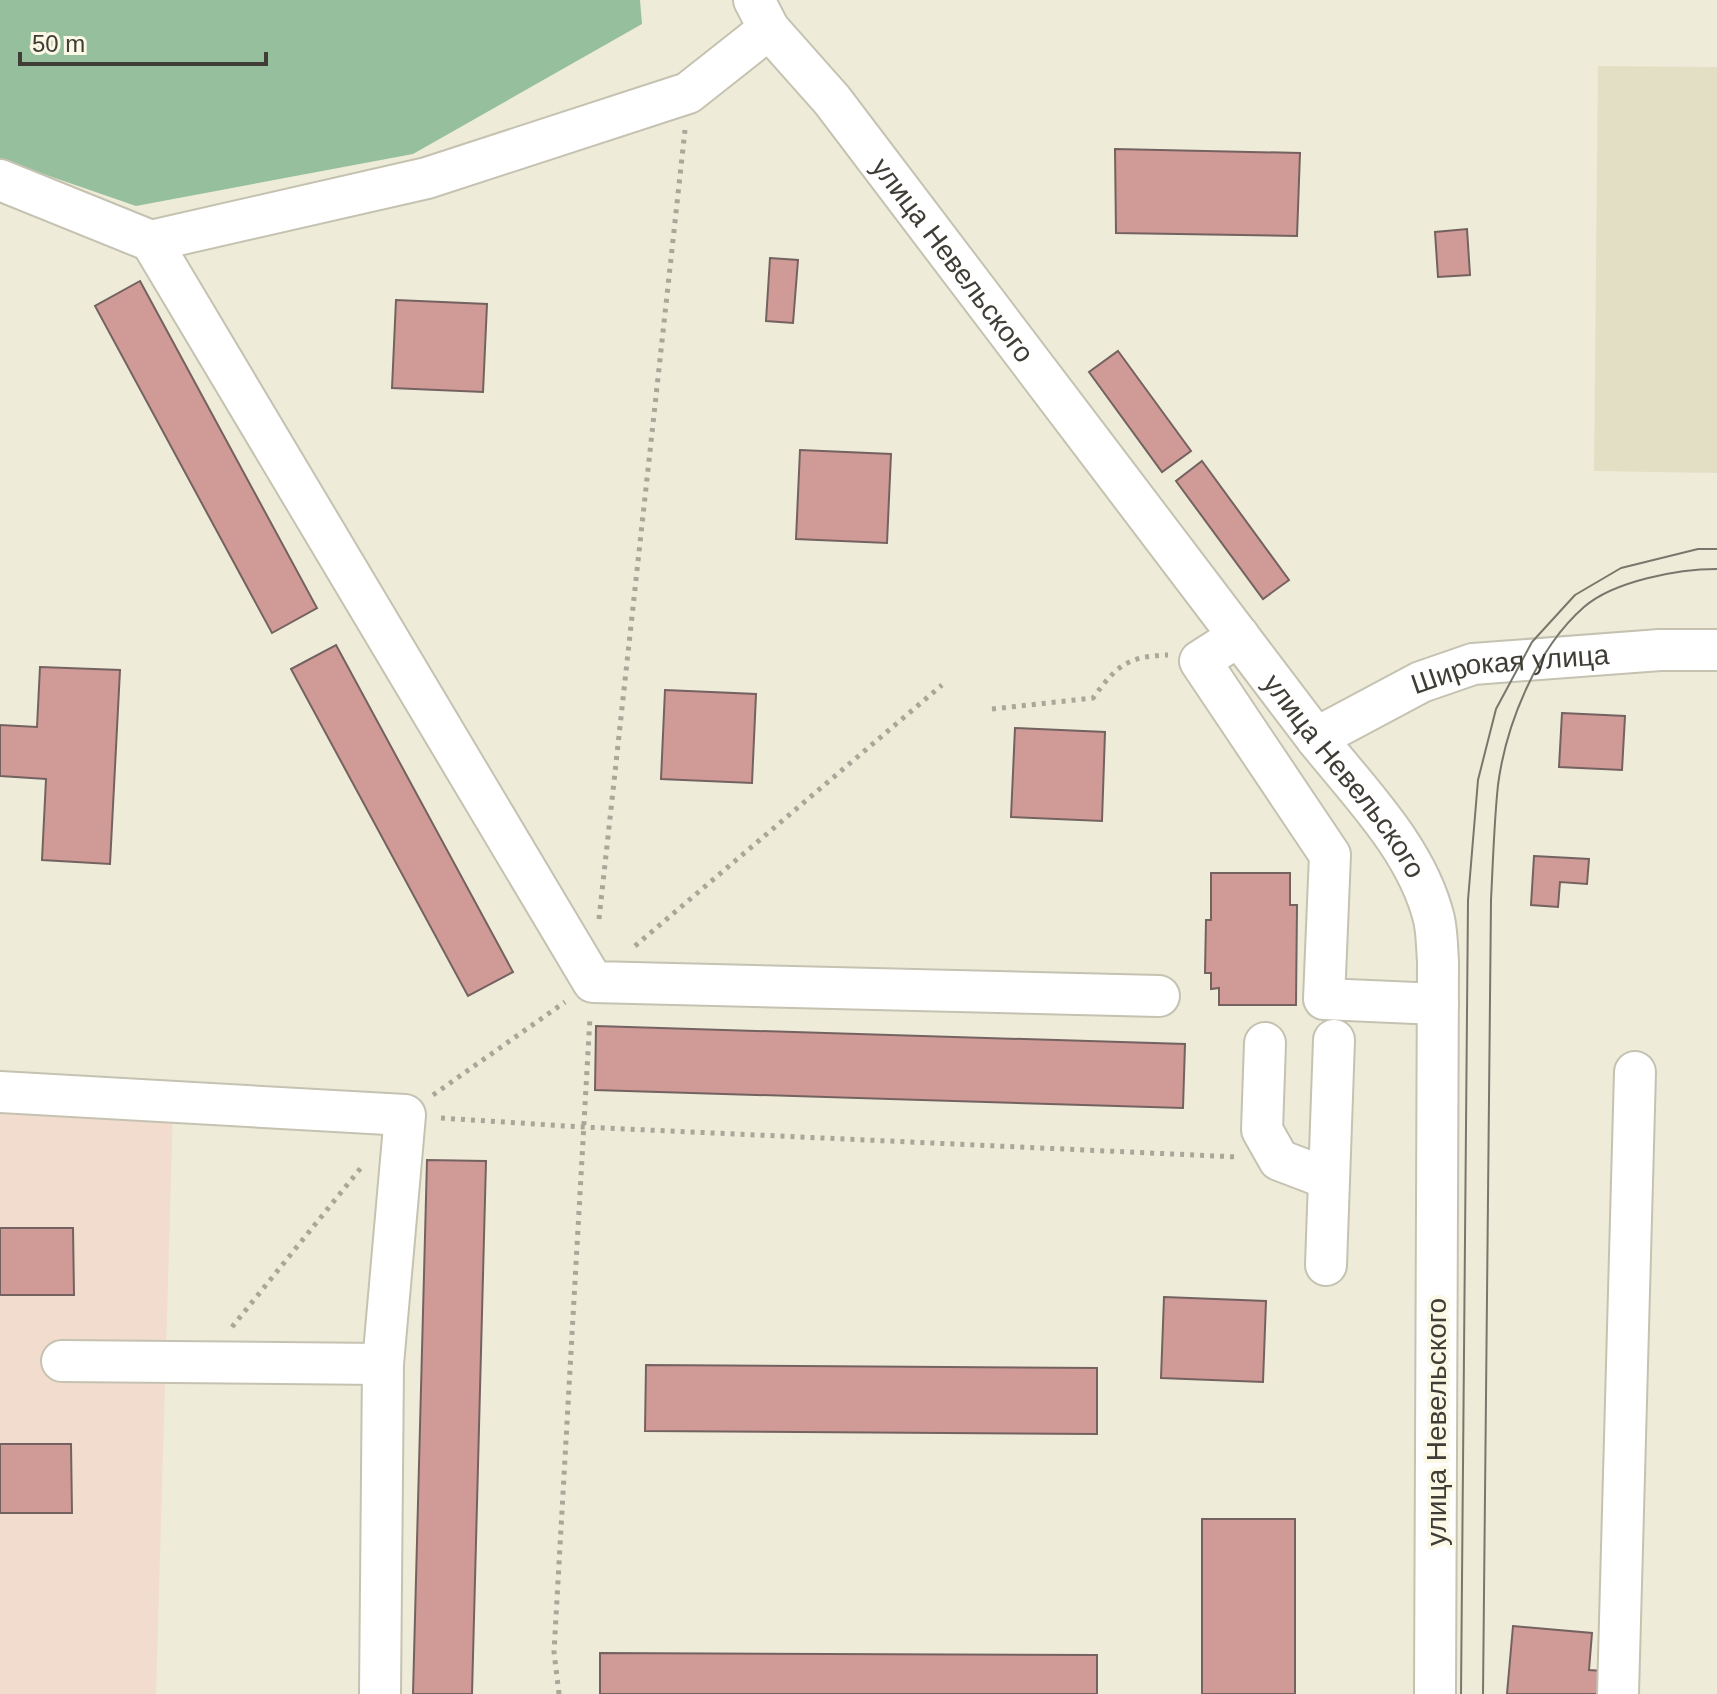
<svg xmlns="http://www.w3.org/2000/svg" width="1717" height="1694" font-family="Arial,sans-serif">
  <style>
    .built { fill: #e3dfc5 }
    .education { fill: #f1dcce }
    .forest { fill: #96bf9e }
    .building { fill: #d09b97; stroke: #746260; stroke-width: 2 }
    .lines { fill: none; stroke-linecap: round; stroke-linejoin: round }
    .minor-casing { stroke: #c5c2b1; stroke-width: 44 }
    .path { stroke: #a9a799; stroke-width: 5; stroke-dasharray: 4 6; stroke-linecap: butt }
    .minor { stroke: #fff; stroke-width: 40 }
    .tram { stroke: #79766c; stroke-width: 2 }
    .labels { text-anchor: middle; dominant-baseline: central; stroke-width: 8; stroke-linejoin: round; paint-order: stroke }
    .street-label { font-size: 28px; fill: #3f3d36; stroke: #fbf8e6 }
  </style>
  <rect width="100%" height="100%" fill="#eeebd9"/>
  <polygon class="built" points="1598,66 1717,67 1717,473 1594,471"/>
  <polygon class="education" points="0,1102 173,1107 156,1694 0,1694"/>
  <polygon class="forest" points="0,0 640,0 642,24 413,154 136,206 0,159"/>
  <g class="building">
    <polygon points="1115,149 1300,153 1297,236 1116,233"/>
    <polygon points="1467,229 1470,275 1438,277 1435,232"/>
    <polygon points="770,258 798,260 793,323 766,321"/>
    <polygon points="140,281 317,608 272,633 95,306"/>
    <polygon points="396,300 487,304 483,392 392,388"/>
    <polygon points="1118,351 1191,451 1162,472 1089,372"/>
    <polygon points="800,450 891,454 887,543 796,539"/>
    <polygon points="1202,461 1289,580 1263,599 1176,481"/>
    <polygon points="336,645 513,972 468,996 291,669"/>
    <polygon points="40,667 120,670 110,864 42,860 46,779 0,776 0,725 37,727"/>
    <polygon points="665,690 756,694 752,783 661,779"/>
    <polygon points="1562,713 1625,716 1622,770 1559,767"/>
    <polygon points="1015,728 1105,732 1102,821 1011,817"/>
    <polygon points="1534,856 1589,859 1587,884 1560,882 1558,907 1531,905"/>
    <polygon points="1211,873 1290,873 1290,905 1297,905 1296,1005 1219,1005 1219,988 1211,989 1211,973 1205,973 1206,920 1211,920"/>
    <polygon points="596,1026 1185,1044 1183,1108 595,1090"/>
    <polygon points="427,1160 486,1161 472,1694 413,1694"/>
    <polygon points="0,1228 73,1228 74,1295 0,1295"/>
    <polygon points="1164,1297 1266,1301 1263,1382 1161,1378"/>
    <polygon points="646,1365 1097,1368 1097,1434 645,1431"/>
    <polygon points="0,1444 71,1444 72,1513 0,1513"/>
    <rect x="1202" y="1519" width="93" height="175"/>
    <polygon points="1513,1626 1592,1633 1589,1670 1604,1671 1602,1694 1507,1694"/>
    <polygon points="600,1653 1097,1655 1097,1694 600,1694"/>
  </g>
  <g class="lines">
    <defs>
      <g id="minor">
        <path id="s1" d="M754 0 769 29 832 100 1316 738C1359 792 1417 849 1434 919 1437 932 1437 948 1438 962L1435 1694"/>
        <polyline points="0,180 151,241 427,178 688,93 769,29"/>
        <polyline points="151,241 593,982 1159,996"/>
        <polyline points="1239,636 1200,661 1330,855 1324,999 1438,1004"/>
        <path id="s2" d="M1316 738 1421 682 1473 664 1660 650H1717"/>
        <polyline points="1265,1043 1262,1130 1279,1160 1329,1179"/>
        <polyline points="0,1092 405,1115 383,1364 380,1694"/>
        <polyline points="1326,1265 1334,1040"/>
        <polyline points="62,1361 383,1364"/>
        <polyline points="1618,1694 1635,1072"/>
      </g>
    </defs>
    <use href="#minor" class="minor-casing"/>
    <g class="path">
      <path d="M992 709 1093 698C1116 667 1126 656 1168 655"/>
      <polyline points="599,919 685,130"/>
      <polyline points="635,946 942,685"/>
      <polyline points="433,1095 565,1002"/>
      <polyline points="441,1118 582,1127 1238,1157"/>
      <polyline points="232,1327 364,1164"/>
      <polyline points="559,1694 554,1652 590,1017"/>
    </g>
    <use href="#minor" class="minor"/>
    <g class="tram">
      <polyline points="1461,1694 1468,900 1478,780 1496,709 1532,642 1575,595 1621,568 1698,549 1717,549"/>
      <path d="M1483 1694 1491 900C1493 862 1494 823 1498 785 1506 724 1537 648 1584 607 1614 581 1678 569 1717 569"/>
    </g>
  </g>
  <g class="labels">
    <g class="street-label">
      <text stroke="none"><textPath href="#s1" startOffset="328">улица Невельского</textPath></text>
      <text stroke="none"><textPath href="#s2" startOffset="210">Широкая улица</textPath></text>
      <text stroke="none"><textPath href="#s1" startOffset="976">улица Невельского</textPath></text>
      <text transform="translate(1436 1422) rotate(-90)">улица Невельского</text>
    </g>
  </g>
  <path d="M20 52v12h246v-12" fill="none" stroke="#3f3d36" stroke-width="4"/>
  <text x="32" y="52" font-size="24" fill="#3f3d36" stroke="#fbf8e6" stroke-width="6" paint-order="stroke">50 m</text>
</svg>
